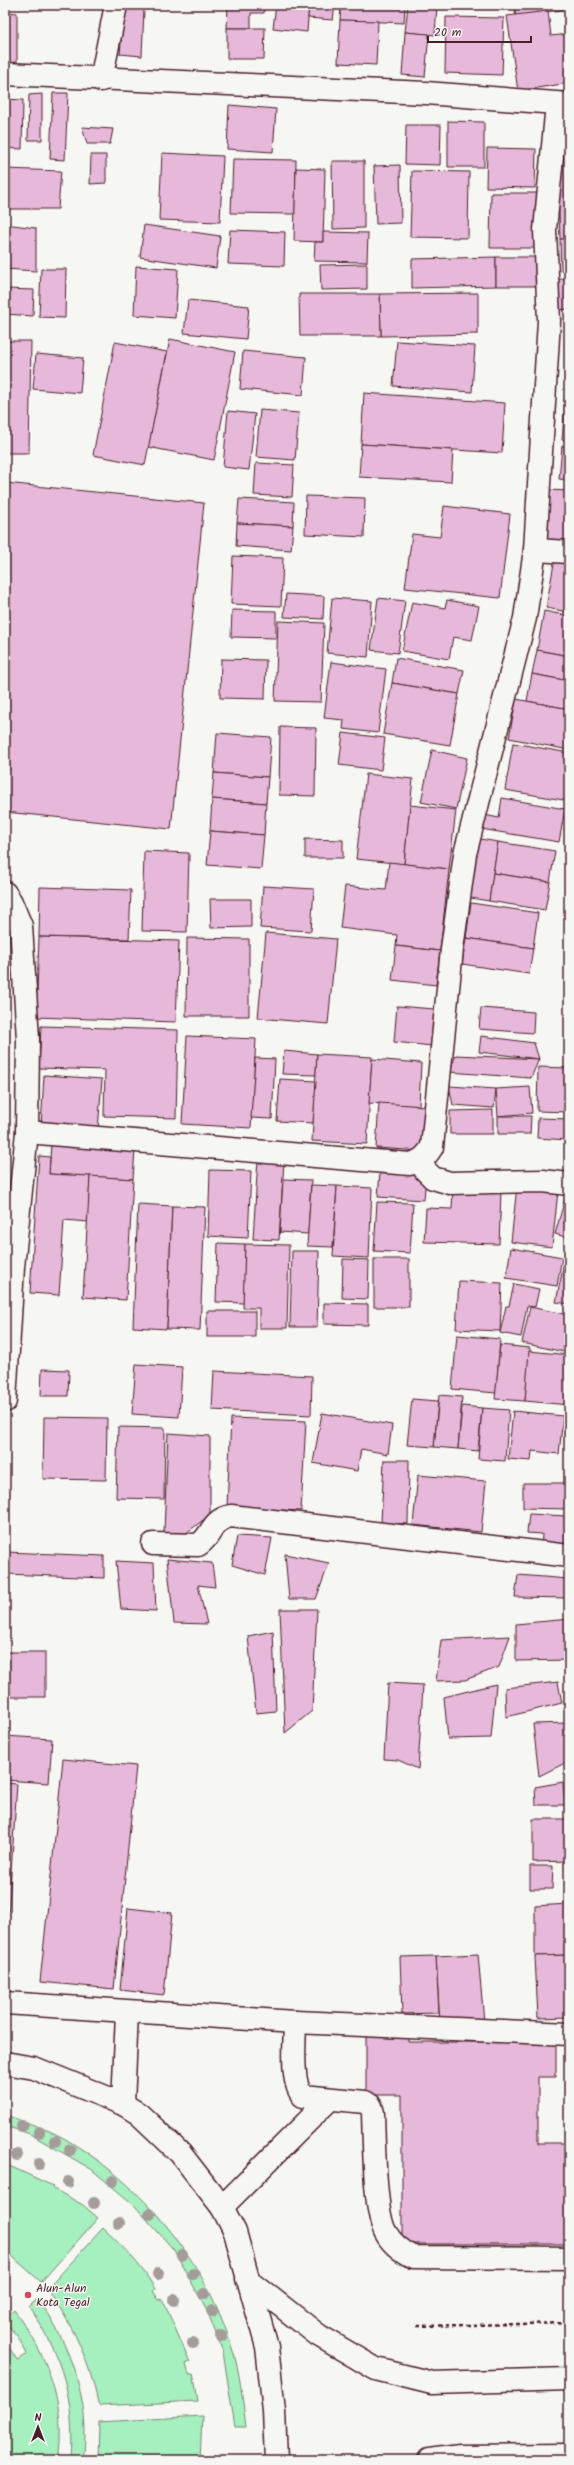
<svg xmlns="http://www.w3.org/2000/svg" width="574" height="2465" font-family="Kalam,sans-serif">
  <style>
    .green { fill: #a6efbe; stroke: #788774 }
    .building { fill: #e6b8da; stroke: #4a1f2b }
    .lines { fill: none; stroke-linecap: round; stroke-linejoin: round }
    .minor-casing { stroke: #4a1f2b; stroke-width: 25 }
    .path { stroke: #4a1f2b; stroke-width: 2.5; stroke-dasharray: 4 3; stroke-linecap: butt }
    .minor { stroke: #f6f6f2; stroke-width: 22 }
    .tree { fill: #a49c99 }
    .poi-dot { fill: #d1495b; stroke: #f6f6f2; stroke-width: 1.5 }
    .labels { text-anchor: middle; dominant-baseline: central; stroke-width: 3; stroke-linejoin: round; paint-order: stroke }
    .poi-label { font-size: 12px; fill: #4a1f2b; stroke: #f6f6f2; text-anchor: start }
  </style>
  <rect width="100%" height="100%" fill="#f6f6f2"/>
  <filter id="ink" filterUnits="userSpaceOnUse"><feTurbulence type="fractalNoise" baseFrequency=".025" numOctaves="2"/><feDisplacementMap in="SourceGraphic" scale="8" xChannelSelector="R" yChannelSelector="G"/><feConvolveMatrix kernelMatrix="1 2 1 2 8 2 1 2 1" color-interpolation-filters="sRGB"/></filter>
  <g filter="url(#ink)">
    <g class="green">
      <path d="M5 2115C28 2123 52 2130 72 2143 150 2191 211 2269 235 2358 241 2380 243 2404 246 2427H235L223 2352 208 2313 174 2250 134 2205 91 2169 30 2134 5 2126Z"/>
      <polygon points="5,2164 53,2186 52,2188 83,2205 98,2218 41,2282 5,2250"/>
      <path d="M103 2228C121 2245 142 2265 155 2289L153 2291 159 2300 161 2299 165 2305 190 2362 186 2364 189 2375 193 2374 194 2378 198 2401 100 2406 98 2403C89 2360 73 2325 47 2289Z"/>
      <path d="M38 2298C70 2346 92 2402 83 2460H71C75 2399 63 2358 29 2307Z"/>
      <path d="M14 2310C47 2354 67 2404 58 2460H5V2341L17 2360 27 2354 18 2337 5 2322V2318Z"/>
      <polygon points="202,2416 200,2460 98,2460 99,2422"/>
    </g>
    <g class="building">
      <polygon points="228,5 264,5 264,13 251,13 251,28 227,28"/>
      <polygon points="276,5 309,5 307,32 273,28"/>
      <polygon points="309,5 335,5 333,20 308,18"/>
      <polygon points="341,5 405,5 404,23 340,20"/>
      <polygon points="408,5 437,5 435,35 405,32"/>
      <polygon points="514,5 569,5 569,9 516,16"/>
      <polygon points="124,8 144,9 142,56 120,54"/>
      <polygon points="548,11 551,36 569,34 569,83 518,91 507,16"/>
      <polygon points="5,12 17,13 17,63 5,61"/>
      <polygon points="446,17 504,18 502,75 445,73"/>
      <polygon points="340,20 378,21 376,65 338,63"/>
      <polygon points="227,28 265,28 264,59 227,59"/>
      <polygon points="405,32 429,34 425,77 402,75"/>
      <polygon points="53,93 68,93 65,160 50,159"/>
      <polygon points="42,94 42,140 28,140 29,95"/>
      <polygon points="5,99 23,100 22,149 5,148"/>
      <polygon points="229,105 276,109 273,152 227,149"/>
      <polygon points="448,121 484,122 484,167 448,167"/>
      <polygon points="406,125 441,125 440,165 405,164"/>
      <polygon points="82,127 113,129 110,144 87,144"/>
      <polygon points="487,148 536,149 535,188 486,187"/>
      <polygon points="162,153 223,156 220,222 159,220"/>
      <polygon points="91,155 106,155 106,183 90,184"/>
      <polygon points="569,157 569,239 560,239 557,158"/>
      <polygon points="233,159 296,160 295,214 231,213"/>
      <polygon points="332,161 364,161 364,228 333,229"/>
      <polygon points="400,165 401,223 376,224 374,166"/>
      <polygon points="296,168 325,169 323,242 294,241"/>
      <polygon points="5,169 61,171 58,209 5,209"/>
      <polygon points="412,171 469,172 468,238 410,237"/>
      <polygon points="491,193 538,193 537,248 490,248"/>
      <polygon points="5,224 36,228 36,271 5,269"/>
      <polygon points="144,225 220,236 216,268 140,257"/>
      <polygon points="230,230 285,232 284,266 228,264"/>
      <polygon points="323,232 368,233 367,262 314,261 315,242 323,242"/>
      <polygon points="560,239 569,239 569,271 561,271"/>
      <polygon points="496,257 496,286 412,288 412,259"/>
      <polygon points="496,257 535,257 536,286 496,286"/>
      <polygon points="367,264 367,289 321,290 320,265"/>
      <polygon points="136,266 178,269 175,318 134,315"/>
      <polygon points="41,269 66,269 65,318 39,317"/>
      <polygon points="569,278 569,309 556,310 554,280"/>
      <polygon points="5,289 34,290 33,316 5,314"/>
      <polygon points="478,293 478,334 381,336 380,294"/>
      <polygon points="299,294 380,294 381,336 300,336"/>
      <polygon points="188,300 249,306 246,339 184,333"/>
      <polygon points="170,339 235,352 214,460 148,447"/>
      <polygon points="5,341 31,341 29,453 5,453"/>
      <polygon points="397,341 475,346 472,392 393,386"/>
      <polygon points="115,342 167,352 145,465 93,455"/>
      <polygon points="243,351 306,357 303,395 240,389"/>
      <polygon points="36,354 83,358 80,393 33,389"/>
      <polygon points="569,366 569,404 564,403"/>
      <polygon points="364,393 505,403 502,453 361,444"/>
      <polygon points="565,406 569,406 569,440 562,440"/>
      <polygon points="260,410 299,413 295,460 256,457"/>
      <polygon points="228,411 255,414 249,470 223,467"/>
      <polygon points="361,444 453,450 451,482 359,477"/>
      <polygon points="562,446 569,447 569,480 559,479"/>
      <polygon points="256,463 294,465 292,497 254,495"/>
      <polygon points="5,483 204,503 171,829 5,812"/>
      <polygon points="549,490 569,491 569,544 545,542"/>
      <polygon points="306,496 365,498 364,537 305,534"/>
      <polygon points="239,499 294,502 293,526 237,523"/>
      <polygon points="444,506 510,514 500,598 405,588 412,534 440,537"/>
      <polygon points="237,523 293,526 291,550 236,546"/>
      <polygon points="233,556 283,558 281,606 231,604"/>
      <polygon points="555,558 569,561 569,612 546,608"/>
      <polygon points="286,594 324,596 323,619 284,617"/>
      <polygon points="332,598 372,601 368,657 327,653"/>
      <polygon points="378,598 405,601 398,653 371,650"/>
      <polygon points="447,600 479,606 472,640 453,637 449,659 402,651 412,602 445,608"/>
      <polygon points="232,610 276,611 276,638 231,637"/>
      <polygon points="544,611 569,616 569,656 537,650"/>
      <polygon points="278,621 324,623 321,702 275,701"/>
      <polygon points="537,650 569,656 569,681 532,674"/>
      <polygon points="396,658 464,670 459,694 392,683"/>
      <polygon points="221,659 266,660 265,699 220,698"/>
      <polygon points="331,662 386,669 378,733 343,729 344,720 324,718"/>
      <polygon points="532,674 569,681 569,709 527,701"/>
      <polygon points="392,683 459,694 450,745 383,734"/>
      <polygon points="516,699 569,709 569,750 509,738"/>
      <polygon points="280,727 316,728 315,796 279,795"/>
      <polygon points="217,733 271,737 268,777 214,773"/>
      <polygon points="343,733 385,738 381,770 339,765"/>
      <polygon points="513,743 569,753 569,801 505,790"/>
      <polygon points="432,750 467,758 456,809 421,802"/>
      <polygon points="214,773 268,777 266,803 212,799"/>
      <polygon points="366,774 413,779 404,864 356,859"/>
      <polygon points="502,798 565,809 559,842 481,829 484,815 499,818"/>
      <polygon points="212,799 266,803 264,835 210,831"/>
      <polygon points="410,805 456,810 449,869 404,864"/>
      <polygon points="210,831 264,835 261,869 207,865"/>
      <polygon points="474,838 498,842 489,901 465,897"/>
      <polygon points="305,839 343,840 343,858 305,858"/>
      <polygon points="498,842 555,851 550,882 493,873"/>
      <polygon points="144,851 189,853 187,932 142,931"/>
      <polygon points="389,862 449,869 440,951 396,946 397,935 340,928 345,886 386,890"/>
      <polygon points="493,873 550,882 545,910 489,901"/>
      <polygon points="263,886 314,889 311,931 260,928"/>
      <polygon points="40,887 131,890 129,939 39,937"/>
      <polygon points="210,899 251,899 251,927 211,928"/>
      <polygon points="471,903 538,913 533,948 466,938"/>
      <polygon points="266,933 336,939 328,1024 258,1018"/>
      <polygon points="39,937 179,941 176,1022 36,1017"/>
      <polygon points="187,938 249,939 249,1016 186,1016"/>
      <polygon points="466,938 533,948 529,974 462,964"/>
      <polygon points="396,946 440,951 436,985 392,980"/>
      <polygon points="397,1006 434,1009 432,1046 394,1042"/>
      <polygon points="481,1008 534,1012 533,1033 479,1029"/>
      <polygon points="41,1026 178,1030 176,1118 104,1116 105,1070 39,1068"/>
      <polygon points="187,1036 256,1039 251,1128 182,1124"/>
      <polygon points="481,1036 534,1043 539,1059 479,1052"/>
      <polygon points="284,1051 317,1054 316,1075 282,1074"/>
      <polygon points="317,1054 372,1057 367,1144 312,1141"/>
      <polygon points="456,1055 539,1059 531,1078 449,1072"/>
      <polygon points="255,1058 275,1059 272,1119 251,1118"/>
      <polygon points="372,1059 421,1063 419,1106 369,1103"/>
      <polygon points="538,1067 569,1068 569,1112 537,1111"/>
      <polygon points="44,1075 102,1079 98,1130 41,1126"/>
      <polygon points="280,1079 316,1081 313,1123 277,1121"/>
      <polygon points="449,1086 496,1089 494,1108 453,1105"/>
      <polygon points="530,1087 532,1113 498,1116 496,1089"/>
      <polygon points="379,1103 425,1106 422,1151 376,1148"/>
      <polygon points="493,1110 493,1134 450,1134 450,1111"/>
      <polygon points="498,1116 531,1116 530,1134 498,1134"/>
      <polygon points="538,1118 569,1119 568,1140 537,1138"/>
      <polygon points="51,1144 135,1149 133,1179 49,1174"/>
      <polygon points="39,1156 50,1157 49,1174 90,1176 88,1222 64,1220 59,1295 30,1293"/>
      <polygon points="258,1159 284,1161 279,1240 253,1239"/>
      <polygon points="210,1170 251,1171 248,1238 208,1236"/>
      <polygon points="380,1172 426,1176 424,1200 378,1197"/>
      <polygon points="90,1176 133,1179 126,1300 83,1297"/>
      <polygon points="283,1179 311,1180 308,1234 280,1232"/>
      <polygon points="311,1185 337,1186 333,1247 307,1246"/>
      <polygon points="337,1186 372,1188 369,1258 333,1256"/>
      <polygon points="517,1186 558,1191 552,1247 511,1242"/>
      <polygon points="453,1188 501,1191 499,1244 424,1242 426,1208 452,1209"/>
      <polygon points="568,1188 569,1189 569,1238 555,1234"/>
      <polygon points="377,1202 413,1203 410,1253 374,1251"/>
      <polygon points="138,1204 172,1206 167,1329 133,1327"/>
      <polygon points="172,1206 205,1207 200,1330 167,1329"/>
      <polygon points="218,1243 245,1244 244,1303 216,1302"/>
      <polygon points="245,1244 289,1245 287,1328 259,1328 259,1308 243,1308"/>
      <polygon points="511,1248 562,1257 557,1286 506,1278"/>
      <polygon points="292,1251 319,1251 317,1327 290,1327"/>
      <polygon points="565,1258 569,1259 569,1304 556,1302"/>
      <polygon points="343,1259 369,1260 368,1299 342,1298"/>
      <rect x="374" y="1259" width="35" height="48"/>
      <polygon points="459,1281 502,1283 500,1331 456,1329"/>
      <polygon points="514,1284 539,1289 535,1307 527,1306 521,1337 500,1333 506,1306 509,1306"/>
      <polygon points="324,1303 368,1304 368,1325 324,1324"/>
      <polygon points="530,1307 569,1315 569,1353 522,1343"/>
      <rect x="207" y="1311" width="48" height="26"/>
      <polygon points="457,1335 500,1339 496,1393 452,1389"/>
      <polygon points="500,1345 530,1348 525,1401 495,1399"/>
      <polygon points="529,1351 569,1355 569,1405 525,1401"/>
      <polygon points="136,1364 182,1367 179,1417 132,1414"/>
      <polygon points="42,1369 69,1370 68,1396 41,1396"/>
      <polygon points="214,1371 312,1376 311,1415 212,1410"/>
      <polygon points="439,1395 462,1397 458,1449 434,1447"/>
      <polygon points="412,1399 438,1401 434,1447 407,1445"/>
      <polygon points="462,1406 482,1408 478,1451 458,1449"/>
      <polygon points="482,1408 509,1410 505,1461 478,1459"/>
      <polygon points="513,1411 563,1416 559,1454 532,1451 531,1461 508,1459"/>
      <polygon points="322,1413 392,1425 388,1454 361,1449 357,1471 313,1463"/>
      <polygon points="44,1417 107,1418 106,1480 43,1479"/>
      <polygon points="231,1418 306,1421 301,1511 227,1507"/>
      <polygon points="118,1427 165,1428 164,1499 116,1498"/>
      <polygon points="168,1433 210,1436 210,1515 182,1536 164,1532"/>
      <polygon points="384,1460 409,1460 408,1524 381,1523"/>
      <polygon points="418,1475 486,1481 481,1532 413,1525"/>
      <polygon points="523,1483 569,1483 569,1509 523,1508"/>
      <polygon points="529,1514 567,1516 565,1553 541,1552 542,1534 527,1533"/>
      <polygon points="237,1536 272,1538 265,1575 232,1565"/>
      <polygon points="5,1552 104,1556 104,1578 5,1574"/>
      <polygon points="285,1554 329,1563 316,1599 289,1599"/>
      <polygon points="167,1559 212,1563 215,1587 198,1585 207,1624 174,1623"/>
      <polygon points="116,1561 154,1563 156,1611 121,1609"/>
      <polygon points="518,1575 569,1579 569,1598 515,1597"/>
      <polygon points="280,1609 317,1609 312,1711 285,1733"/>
      <polygon points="569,1619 569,1660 516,1661 516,1624"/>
      <polygon points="273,1631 276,1711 256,1713 248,1636"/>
      <polygon points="510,1636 499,1667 465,1680 436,1681 441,1640"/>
      <rect x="6" y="1652" width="39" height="45"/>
      <polygon points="558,1682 562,1703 506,1717 505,1688"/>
      <polygon points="388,1683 423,1685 418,1769 398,1760 384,1759"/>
      <polygon points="496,1684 491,1738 448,1739 444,1697"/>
      <polygon points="569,1723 569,1761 539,1776 533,1724"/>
      <polygon points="5,1736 52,1739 49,1783 5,1780"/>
      <polygon points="63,1759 136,1766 114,1989 40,1982"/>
      <polygon points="563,1782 565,1805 536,1805 535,1787"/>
      <polygon points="5,1783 17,1784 6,1946 5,1946"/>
      <polygon points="533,1819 569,1819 569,1861 533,1862"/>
      <polygon points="530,1866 553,1866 552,1889 530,1889"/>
      <polygon points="569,1904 569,1955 535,1956 535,1906"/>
      <polygon points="128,1908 172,1913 164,1995 120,1990"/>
      <polygon points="478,1954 484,2022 440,2026 436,1956"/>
      <polygon points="569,1955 569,2017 538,2018 535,1956"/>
      <polygon points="436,1956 439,2013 402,2014 400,1957"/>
      <polygon points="366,2027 408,2027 408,2042 556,2042 556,2077 538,2077 538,2143 569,2143 569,2244 402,2244 402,2095 366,2095"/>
    </g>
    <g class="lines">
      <defs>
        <g id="minor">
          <polyline points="5,74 426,93 569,104"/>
          <polyline points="101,80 116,5"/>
          <polyline points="535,550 569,552"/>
          <polyline points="5,893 11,902 21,926 28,1039 27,1132 13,1267 5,1401"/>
          <path d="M27 1132 410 1164C421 1161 426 1157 432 1147L452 949 465 854 525 618 535 550 549 321 545 230 557 104"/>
          <polyline points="421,1161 425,1170 433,1178 450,1183 543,1181 569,1184"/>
          <path d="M153 1544 198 1545C213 1536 210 1520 231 1516L569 1556"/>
          <polyline points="5,2003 295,2022 569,2034"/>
          <path d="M295 2022C295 2041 290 2083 303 2096L365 2102 371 2106 373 2113C374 2138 374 2214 386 2233 392 2244 401 2251 413 2257L569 2258"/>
          <polyline points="5,2063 34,2068 123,2104 139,2114 180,2153 222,2207 235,2232 267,2347 274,2411 276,2460"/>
          <polyline points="123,2104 127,2013"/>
          <polyline points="222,2207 329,2100"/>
          <polyline points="247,2279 318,2335 376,2369 432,2383 569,2379"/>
          <polyline points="429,2460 460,2456 569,2455"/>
        </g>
      </defs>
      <use href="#minor" class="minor-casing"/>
      <polyline class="path" points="417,2326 569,2323"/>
      <use href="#minor" class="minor"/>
    </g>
    <g class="tree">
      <circle cx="22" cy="2126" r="6"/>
      <circle cx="39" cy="2132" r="6"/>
      <circle cx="55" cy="2141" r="6"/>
      <circle cx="70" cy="2150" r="6"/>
      <circle cx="17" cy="2155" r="6"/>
      <circle cx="39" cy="2164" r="6"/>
      <circle cx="113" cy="2181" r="6"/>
      <circle cx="68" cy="2182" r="6"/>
      <circle cx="94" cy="2203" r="6"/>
      <circle cx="150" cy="2214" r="6"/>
      <circle cx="119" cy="2223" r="6"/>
      <circle cx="182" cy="2255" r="6"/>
      <circle cx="158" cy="2274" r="6"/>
      <circle cx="193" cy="2274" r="6"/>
      <circle cx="204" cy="2294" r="6"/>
      <circle cx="174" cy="2300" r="6"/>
      <circle cx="212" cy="2311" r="6"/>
      <circle cx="221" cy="2336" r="6"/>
      <circle cx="193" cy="2343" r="6"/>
    </g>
  </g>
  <circle class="poi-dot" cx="28" cy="2295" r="4"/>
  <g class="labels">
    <g class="poi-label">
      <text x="36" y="2288">Alun-Alun<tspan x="36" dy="14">Kota Tegal</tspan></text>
    </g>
  </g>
  <rect width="574" height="2465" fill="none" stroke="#f6f6f2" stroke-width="20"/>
  <rect x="10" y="10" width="554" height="2445" fill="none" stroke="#4a1f2b" stroke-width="1.5" filter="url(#ink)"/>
  <g transform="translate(38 2427)" stroke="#f6f6f2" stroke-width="3" paint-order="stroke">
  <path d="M0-3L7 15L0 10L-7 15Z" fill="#4a1f2b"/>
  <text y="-6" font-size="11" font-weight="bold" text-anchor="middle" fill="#4a1f2b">N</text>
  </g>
  <path d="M428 36v6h103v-6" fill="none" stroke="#4a1f2b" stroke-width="2"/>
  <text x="434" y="36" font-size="12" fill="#4a1f2b" stroke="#f6f6f2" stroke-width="3" paint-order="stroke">20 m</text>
</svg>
